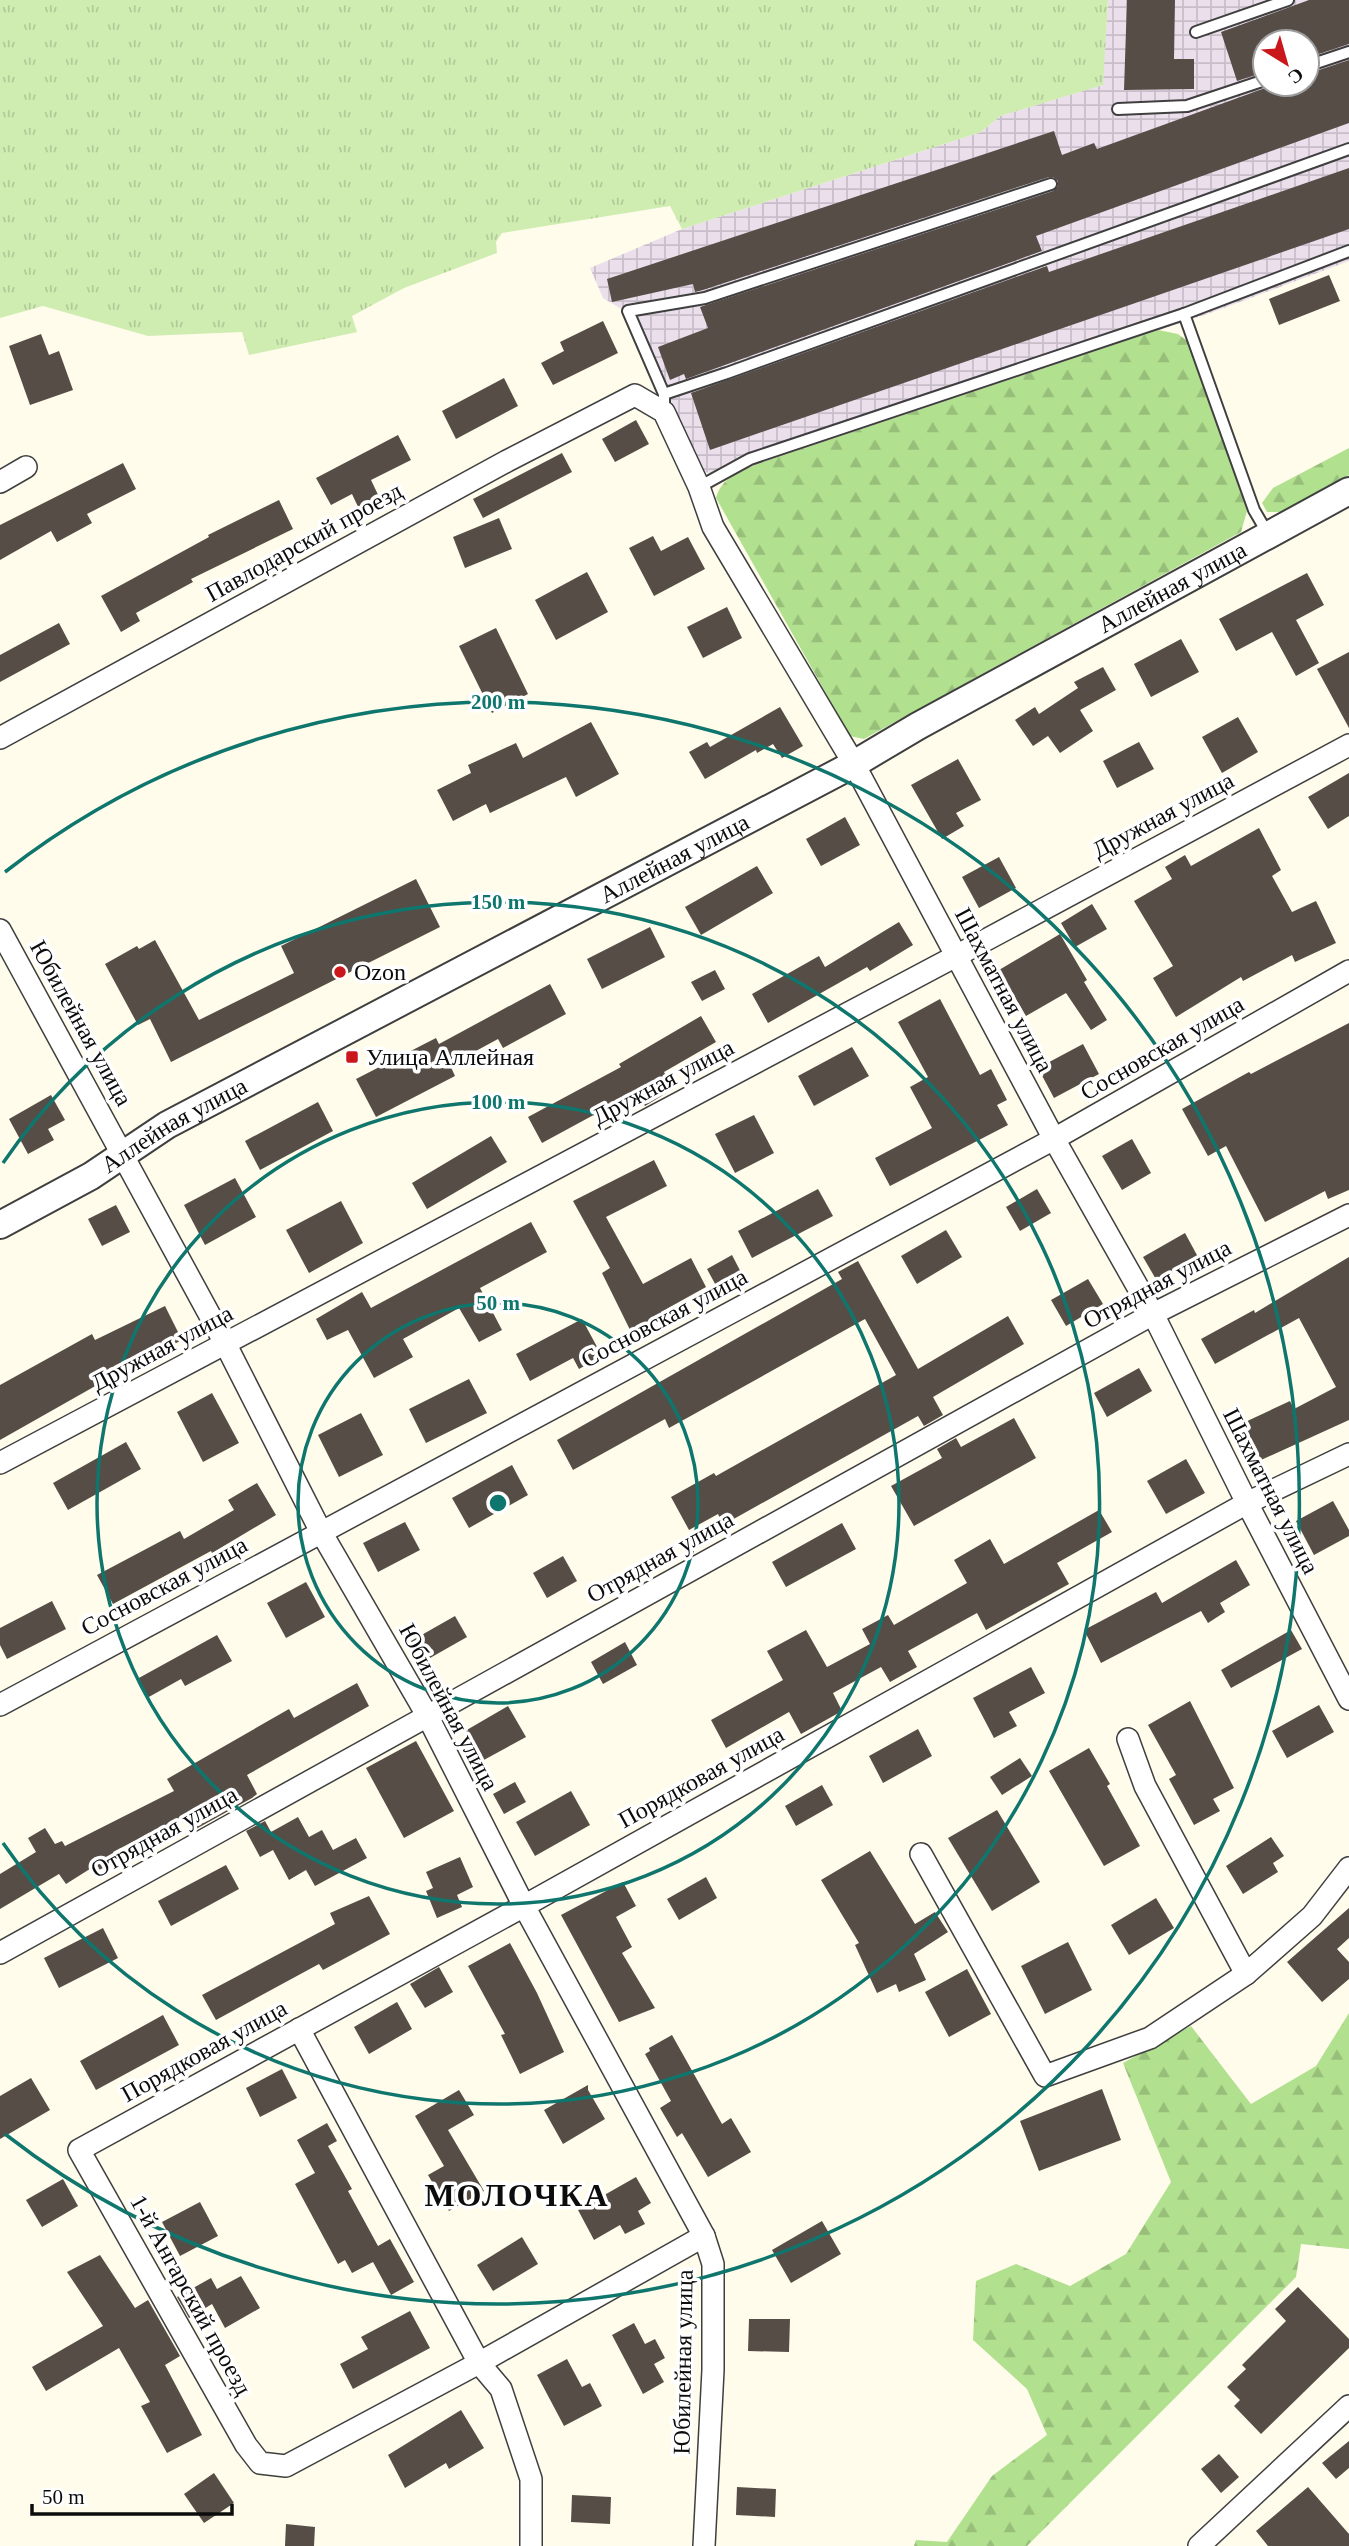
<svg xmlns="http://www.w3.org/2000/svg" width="1349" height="2546" font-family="'Times New Roman',serif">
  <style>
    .industrial { fill: url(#industrial-grid); fill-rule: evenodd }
    .grass { fill: url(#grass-tufts) }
    .forest { fill: url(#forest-firs) }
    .building { fill: #564d47 }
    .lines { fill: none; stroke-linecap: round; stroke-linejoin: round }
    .service-casing { stroke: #3f3f3f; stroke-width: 14 }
    .minor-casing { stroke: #3f3f3f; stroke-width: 24 }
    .tertiary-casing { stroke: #3f3f3f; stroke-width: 30 }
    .service { stroke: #fff; stroke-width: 10 }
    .minor { stroke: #fff; stroke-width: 21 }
    .tertiary { stroke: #fff; stroke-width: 26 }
    .ring { fill: none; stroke: #0f766e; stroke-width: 3.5 }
    .poi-dot { fill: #c9171b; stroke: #fff; stroke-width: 2.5 }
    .labels { text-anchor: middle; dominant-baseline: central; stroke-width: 7; stroke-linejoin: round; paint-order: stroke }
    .street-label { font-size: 24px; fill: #0c0c0c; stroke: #fff }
    .poi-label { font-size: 24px; fill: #0c0c0c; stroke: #fff; text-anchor: start }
    .district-label { font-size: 32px; font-weight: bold; letter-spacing: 2px; fill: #0c0c0c; stroke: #fff }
    .centre { fill: #0f766e; stroke: #fff; stroke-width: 3.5 }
    .ring-label { font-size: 21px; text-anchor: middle; font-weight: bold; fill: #0f766e; stroke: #fff; stroke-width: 7; stroke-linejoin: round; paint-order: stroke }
  </style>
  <defs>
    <pattern id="industrial-grid" width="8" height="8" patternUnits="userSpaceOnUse" patternTransform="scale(1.75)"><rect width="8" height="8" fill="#ebdfec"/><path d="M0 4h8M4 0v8" fill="none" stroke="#c8bec9"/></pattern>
    <pattern id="grass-tufts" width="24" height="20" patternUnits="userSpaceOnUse" patternTransform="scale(1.75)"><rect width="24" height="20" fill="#cfedb1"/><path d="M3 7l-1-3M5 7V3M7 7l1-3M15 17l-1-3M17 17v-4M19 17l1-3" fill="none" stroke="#b1ca97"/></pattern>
    <pattern id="forest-firs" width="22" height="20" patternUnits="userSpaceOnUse" patternTransform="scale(1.75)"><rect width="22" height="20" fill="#b1e08f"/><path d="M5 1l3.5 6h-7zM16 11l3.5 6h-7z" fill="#97bf7a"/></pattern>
  </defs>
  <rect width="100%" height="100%" fill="#fffceb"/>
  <path class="industrial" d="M1108 0H1349V261L1213 312 757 464 730 477 699 471 638 319 603 298 590 268 682 229 981 132 1000 116 1102 85ZM1265 42H1307V84H1265Z"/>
  <polygon class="grass" points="0,0 1108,0 1103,85 1000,116 981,132 682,229 670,206 502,233 496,242 497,253 404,288 352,316 357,332 249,355 242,332 148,336 43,306 0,318"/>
  <g class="forest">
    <path d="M1158 330 1178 334 1190 343 1247 511 1241 532 864 739 850 736 716 498C721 478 740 472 757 464Z"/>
    <polygon points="1349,448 1349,475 1283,512 1267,512 1262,503 1273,488"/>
    <polygon points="1349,2013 1349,2249 1301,2244 1296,2277 1027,2546 914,2546 916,2540 947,2542 992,2476 1047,2435 1027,2389 973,2340 976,2281 1016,2264 1070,2286 1126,2254 1171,2182 1123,2063 1191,2026 1251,2104 1316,2066"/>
  </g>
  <g class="building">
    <polygon points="1127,0 1175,0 1174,59 1194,59 1194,89 1124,90"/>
    <polygon points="1309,0 1349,0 1349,44 1307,58 1307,42 1265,42 1265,72 1237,81 1221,32"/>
    <polygon points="1349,60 1349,123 1036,236 1042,251 686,379 684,374 670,380 658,347 708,328 700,307 1053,191 1058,186 1058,181 1053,177 1049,177 703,290 695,292 693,284 612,302 607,279 1054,131 1062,155 1094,143 1097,149 1276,84 1307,84 1307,74"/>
    <polygon points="1349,168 1349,229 710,450 691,393 1047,266 1049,272"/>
    <polygon points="1329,275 1340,301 1279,325 1269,299"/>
    <polygon points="603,321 618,353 553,385 541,363 564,351 560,342"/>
    <polygon points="41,334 49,355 59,351 73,390 30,405 9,346"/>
    <polygon points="504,378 518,406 456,439 442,411"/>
    <polygon points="636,420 649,444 615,462 602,439"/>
    <polygon points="398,435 411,460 371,480 381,501 360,511 352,494 331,505 316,478"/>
    <polygon points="562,453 572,472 483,518 473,499"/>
    <polygon points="123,463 136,489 87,514 92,523 57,542 51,531 0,560 0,525"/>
    <polygon points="279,500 293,529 191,579 193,582 136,613 140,621 121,632 101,596 209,537 208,535"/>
    <polygon points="499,518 512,549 465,568 453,537"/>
    <polygon points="653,536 661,551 688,537 705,569 654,596 629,548"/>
    <polygon points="587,572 608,612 556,640 535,600"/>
    <polygon points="1307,573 1324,605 1296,620 1319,663 1296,676 1272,632 1236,651 1219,619"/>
    <polygon points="727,607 742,638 703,658 687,627"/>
    <polygon points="59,623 70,644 0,682 0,655"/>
    <polygon points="496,628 528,694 492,713 459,646"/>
    <polygon points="1181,639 1199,672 1151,697 1134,664"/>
    <polygon points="1349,652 1349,728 1317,669"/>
    <polygon points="1103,667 1116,690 1080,710 1093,731 1060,753 1048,736 1033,746 1015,720 1035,707 1039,714 1078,688 1074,682"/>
    <polygon points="780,707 803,746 782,758 773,744 757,753 756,750 705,779 689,752 707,742 710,747"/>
    <polygon points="1238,717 1258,752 1222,773 1202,737"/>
    <polygon points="591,722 619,774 576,797 566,777 490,813 486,804 453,821 437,790 471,773 468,765 516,743 523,758"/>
    <polygon points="1139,742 1154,769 1117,788 1103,761"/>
    <polygon points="958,759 981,800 956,813 964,826 942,839 911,785"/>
    <polygon points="1349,773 1349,816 1328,829 1308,797"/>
    <polygon points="845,817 860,845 821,866 806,839"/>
    <polygon points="1259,828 1281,870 1272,876 1292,912 1316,901 1336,943 1295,962 1292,955 1243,981 1241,977 1176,1017 1153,978 1173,966 1134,901 1172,879 1165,867 1185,855 1191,866"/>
    <polygon points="999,857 1016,888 979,908 962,877"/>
    <polygon points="757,866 773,893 701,935 685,907"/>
    <polygon points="416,879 440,927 171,1062 150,1019 138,1025 105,964 137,946 139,949 155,940 199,1020 294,973 281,946"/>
    <polygon points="1092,904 1107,929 1075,947 1061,923"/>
    <polygon points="899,922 913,945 870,971 867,967 768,1023 752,994 819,956 825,967"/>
    <polygon points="650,927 665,957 602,989 587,959"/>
    <polygon points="1060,934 1087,980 1084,982 1107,1020 1091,1030 1066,993 1026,1016 999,970"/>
    <polygon points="715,970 725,989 702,1001 691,982"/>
    <polygon points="550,984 566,1014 503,1048 498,1039 450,1065 455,1076 376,1117 356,1079 436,1038 439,1044"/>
    <polygon points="940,999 980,1075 991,1069 1007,1100 997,1105 1008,1125 890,1186 875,1158 932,1128 910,1087 928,1077 898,1022"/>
    <polygon points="701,1016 716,1042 664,1072 673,1089 645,1106 636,1092 542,1143 528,1117 621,1067 619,1064"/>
    <polygon points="1349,1023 1349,1190 1328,1199 1325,1191 1265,1222 1226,1146 1208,1156 1182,1109 1249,1072 1251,1074"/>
    <polygon points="1083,1044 1099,1074 1054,1098 1038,1068"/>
    <polygon points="852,1047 869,1076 814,1106 798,1076"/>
    <polygon points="51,1095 65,1120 48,1129 54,1140 28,1154 9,1119"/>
    <polygon points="318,1102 333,1131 260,1170 245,1141"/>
    <polygon points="754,1115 774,1153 735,1173 715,1134"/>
    <polygon points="491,1136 507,1162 427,1209 412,1183"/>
    <polygon points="1132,1139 1151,1173 1122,1190 1102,1156"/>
    <polygon points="654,1160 667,1186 606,1217 643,1284 691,1258 706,1287 661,1312 667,1323 635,1340 602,1273 610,1268 573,1201"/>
    <polygon points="235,1178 256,1217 205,1245 184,1205"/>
    <polygon points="818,1189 833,1216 752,1258 738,1231"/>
    <polygon points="1037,1189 1051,1213 1020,1231 1006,1207"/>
    <polygon points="341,1201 363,1243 309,1273 286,1230"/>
    <polygon points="116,1205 130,1232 102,1246 88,1219"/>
    <polygon points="531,1222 547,1252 480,1288 502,1330 479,1342 459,1308 403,1339 413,1357 374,1378 348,1330 327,1340 316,1319 362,1292 371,1308"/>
    <polygon points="946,1230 962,1257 917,1284 901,1256"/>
    <polygon points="1185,1233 1198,1257 1157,1281 1143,1257"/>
    <polygon points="732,1255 745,1280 720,1293 707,1269"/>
    <polygon points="1349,1257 1349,1420 1261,1460 1243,1423 1290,1401 1294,1409 1336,1387 1299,1318 1215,1364 1201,1339 1254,1310 1255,1313"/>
    <polygon points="858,1261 918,1369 1008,1316 1024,1344 933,1397 943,1415 924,1426 918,1416 723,1525 718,1514 689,1530 671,1497 714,1473 716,1476 896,1375 865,1319 669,1428 665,1419 573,1470 557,1440 842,1279 838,1272"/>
    <polygon points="1088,1279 1103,1304 1066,1326 1051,1300"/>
    <polygon points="165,1306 182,1340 113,1376 0,1440 0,1385 92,1334 95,1340"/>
    <polygon points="582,1319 602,1356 579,1369 573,1358 530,1381 516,1354"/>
    <polygon points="1139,1368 1152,1391 1107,1417 1094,1393"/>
    <polygon points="469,1379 487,1413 426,1443 409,1409"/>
    <polygon points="212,1393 239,1443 203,1462 177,1412"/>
    <polygon points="361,1413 383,1455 339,1477 318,1435"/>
    <polygon points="1014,1418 1036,1458 914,1526 891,1486 942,1458 937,1449 956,1438 961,1447"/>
    <polygon points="126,1442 141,1469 68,1510 53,1483"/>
    <polygon points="1186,1459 1205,1493 1166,1514 1147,1481"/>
    <polygon points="512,1465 528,1495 469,1528 452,1498"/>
    <polygon points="257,1483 276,1515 212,1553 211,1551 113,1604 97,1575 180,1531 184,1539 234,1510 228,1500"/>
    <polygon points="1333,1501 1349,1530 1349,1536 1314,1555 1296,1521"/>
    <polygon points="1099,1510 1112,1532 1057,1563 1069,1584 986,1630 977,1613 908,1651 917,1667 890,1682 881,1667 833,1693 842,1711 801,1734 789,1712 726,1748 711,1720 783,1680 767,1651 806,1630 827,1667 870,1644 862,1629 888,1615 894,1625 967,1583 954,1560 990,1539 1004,1564"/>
    <polygon points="405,1522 420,1550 378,1572 363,1543"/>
    <polygon points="842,1523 856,1549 786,1587 772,1562"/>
    <polygon points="563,1556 577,1581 547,1598 533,1573"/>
    <polygon points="1236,1560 1250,1585 1220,1603 1225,1612 1208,1623 1201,1611 1101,1663 1084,1630 1156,1592 1162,1603"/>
    <polygon points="306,1582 325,1617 286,1638 267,1603"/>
    <polygon points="52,1601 66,1629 7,1659 0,1645 0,1628"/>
    <polygon points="455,1616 467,1637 423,1662 411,1641"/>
    <polygon points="1291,1630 1302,1649 1231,1688 1221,1670"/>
    <polygon points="217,1635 232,1661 185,1686 181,1679 147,1698 137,1679"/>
    <polygon points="625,1642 637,1665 603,1684 591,1662"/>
    <polygon points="1031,1667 1045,1693 1009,1712 1017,1726 994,1738 973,1698"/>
    <polygon points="357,1683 369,1706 247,1775 257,1794 252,1798 196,1829 187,1814 113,1852 117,1861 95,1872 93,1867 66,1884 59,1874 0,1909 0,1874 36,1852 28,1838 45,1828 55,1844 62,1841 65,1846 174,1791 167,1779 289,1709 294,1718"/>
    <polygon points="1190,1701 1234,1788 1213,1799 1220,1811 1194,1825 1169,1779 1176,1775 1148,1725"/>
    <polygon points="1319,1705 1334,1732 1287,1758 1272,1731"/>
    <polygon points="508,1706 526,1737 482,1761 465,1731"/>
    <polygon points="918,1729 932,1756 883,1783 869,1756"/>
    <polygon points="416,1741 454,1811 404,1838 366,1768"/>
    <polygon points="1089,1748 1110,1784 1107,1786 1140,1846 1104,1866 1049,1771"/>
    <polygon points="1020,1758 1032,1776 1002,1795 990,1777"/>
    <polygon points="515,1782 526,1802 504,1814 493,1794"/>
    <polygon points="822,1785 833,1805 796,1826 785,1806"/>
    <polygon points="571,1791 590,1825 535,1856 516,1822"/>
    <polygon points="997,1810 1040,1882 992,1911 948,1838"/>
    <polygon points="298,1817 309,1837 322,1830 333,1850 356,1838 367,1858 315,1886 306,1870 289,1880 273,1850 260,1857 246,1831 265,1821 271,1832"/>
    <polygon points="1271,1837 1284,1856 1273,1863 1278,1872 1243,1894 1226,1866"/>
    <polygon points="870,1851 915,1924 935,1912 948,1932 914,1954 926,1980 899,1992 896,1984 877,1993 855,1945 859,1943 821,1880"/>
    <polygon points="460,1857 473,1887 457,1895 462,1907 437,1918 426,1891 433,1888 426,1872"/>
    <polygon points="226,1865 239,1889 171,1926 158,1901"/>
    <polygon points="706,1877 717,1898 679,1920 667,1899"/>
    <polygon points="623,1882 636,1906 616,1917 632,1947 622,1953 655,2008 619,2022 561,1915"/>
    <polygon points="369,1896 390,1934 323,1970 319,1964 216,2020 202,1995 335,1924 330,1913"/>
    <polygon points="1156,1898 1174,1928 1129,1955 1111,1925"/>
    <polygon points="1349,1908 1349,1938 1337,1949 1349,1962 1349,1979 1322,2002 1287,1962"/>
    <polygon points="103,1928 118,1958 59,1988 44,1958"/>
    <polygon points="1068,1942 1092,1990 1045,2014 1021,1966"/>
    <polygon points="510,1943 537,1993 564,2052 520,2074 501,2035 505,2034 468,1966"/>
    <polygon points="439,1967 453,1992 425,2008 410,1984"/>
    <polygon points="967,1969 991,2014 949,2037 925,1992"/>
    <polygon points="397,2002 412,2029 369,2054 354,2027"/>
    <polygon points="163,2015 179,2045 96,2090 80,2061"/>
    <polygon points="672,2035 722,2124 731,2118 751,2152 708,2177 682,2133 677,2137 660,2108 671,2101 645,2054 650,2051 649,2048"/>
    <polygon points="282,2069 297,2098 260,2117 246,2088"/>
    <polygon points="31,2078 50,2110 0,2139 0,2096"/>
    <polygon points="588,2085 588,2090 605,2119 563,2144 544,2110"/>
    <polygon points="1102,2089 1121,2140 1039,2171 1020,2121"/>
    <polygon points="459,2090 474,2115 448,2130 484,2191 449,2211 428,2175 444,2166 415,2116"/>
    <polygon points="327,2123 337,2141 328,2146 352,2189 348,2191 378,2246 390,2239 414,2282 391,2295 373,2262 352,2273 345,2260 338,2264 295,2184 315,2173 297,2140"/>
    <polygon points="636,2177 651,2203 638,2211 645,2224 625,2234 620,2225 594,2240 578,2210"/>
    <polygon points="63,2179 78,2206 42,2227 26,2200"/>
    <polygon points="200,2202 218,2236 180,2256 162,2222"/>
    <polygon points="822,2221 841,2254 791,2283 772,2250"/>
    <polygon points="522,2237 538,2264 493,2291 477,2265"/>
    <polygon points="100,2255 135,2308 148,2300 180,2356 165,2365 202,2435 167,2453 141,2406 150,2402 119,2348 46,2391 32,2367 103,2326 67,2272"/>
    <polygon points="241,2276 260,2308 225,2328 212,2304 189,2318 177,2297 211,2278 217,2289"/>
    <polygon points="1298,2287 1349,2339 1349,2348 1261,2434 1234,2406 1240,2400 1227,2387 1246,2369 1242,2365 1286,2321 1275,2309"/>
    <polygon points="410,2311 430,2348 353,2389 340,2364 368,2349 361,2337"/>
    <polygon points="749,2319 790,2319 789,2352 748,2351"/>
    <polygon points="634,2323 645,2344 655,2339 665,2358 654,2364 664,2382 643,2394 612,2335"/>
    <polygon points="567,2359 582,2387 590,2383 602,2406 564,2426 537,2375"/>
    <polygon points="461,2410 484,2448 449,2469 446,2463 405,2488 388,2455"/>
    <polygon points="1349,2441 1349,2468 1336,2479 1322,2463"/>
    <polygon points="1219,2454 1239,2477 1221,2493 1201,2469"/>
    <polygon points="214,2473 234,2503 204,2523 184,2494"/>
    <polygon points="737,2487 776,2489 775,2517 736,2515"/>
    <polygon points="1308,2487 1349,2534 1349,2546 1268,2546 1256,2531"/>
    <polygon points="572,2495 611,2497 610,2524 571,2522"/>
    <polygon points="286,2524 315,2527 314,2546 285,2546"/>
  </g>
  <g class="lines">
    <defs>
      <g id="service">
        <polyline points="1196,32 1288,0"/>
        <polyline points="1307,66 1349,52"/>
        <polyline points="1118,109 1187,106 1265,80"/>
        <polyline points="1184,314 1349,251"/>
        <polyline points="664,394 628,311 705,298 1051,184"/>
        <polyline points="664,412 664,394 727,373 1349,149"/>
        <polyline points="699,487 750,459 1184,314 1254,510 1268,534"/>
      </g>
      <g id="minor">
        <polyline points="0,482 26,467"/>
        <polyline points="0,738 507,461 635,395 664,412 699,487 713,527 854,764 1054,1139 1153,1314 1247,1503 1349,1699"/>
        <polyline points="0,930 226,1345 321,1532 427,1715 524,1906 704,2236 713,2264 713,2370 704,2546"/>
        <polyline points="0,1463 956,956 1349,745"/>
        <polyline points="0,1705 1054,1139 1349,971"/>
        <polyline points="1128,1739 1145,1786 1246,1974"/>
        <polyline points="921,1854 1045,2076 1150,2038 1246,1974 1312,1916 1349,1868"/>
        <polyline points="0,1953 1153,1314 1349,1215"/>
        <polyline points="299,2029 479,2363 501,2389 531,2479 531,2546"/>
        <polyline points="704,2236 479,2363 286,2466 260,2463 246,2445 79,2150 524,1906 1247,1503 1349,1454"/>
        <polyline points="1199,2546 1349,2406"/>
      </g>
      <g id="tertiary">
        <path id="s1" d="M0 1225 91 1176 167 1125 854 764 918 726 1349 491"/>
      </g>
    </defs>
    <use href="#service" class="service-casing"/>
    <use href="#minor" class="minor-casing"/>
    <use href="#tertiary" class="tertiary-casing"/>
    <use href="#service" class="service"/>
    <use href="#minor" class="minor"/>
    <use href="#tertiary" class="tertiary"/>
  </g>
  <g class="ring">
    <circle cx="498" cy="1503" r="200"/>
    <circle cx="498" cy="1503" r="401"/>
    <path d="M3 1163A601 601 0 1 1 3 1843"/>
    <path d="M5 872A801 801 0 1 1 5 2134"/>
  </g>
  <g class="poi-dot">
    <circle cx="340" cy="972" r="7"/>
    <rect x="345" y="1050" width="14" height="14" rx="3.5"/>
  </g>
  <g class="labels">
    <g class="street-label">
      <text transform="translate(304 542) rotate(-29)">Павлодарский проезд</text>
      <text stroke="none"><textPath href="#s1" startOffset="1335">Аллейная улица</textPath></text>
      <text transform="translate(1163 815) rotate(-28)">Дружная улица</text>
      <text stroke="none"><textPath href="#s1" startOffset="768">Аллейная улица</textPath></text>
      <text transform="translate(1004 990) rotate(62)">Шахматная улица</text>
      <text transform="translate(81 1023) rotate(61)">Юбилейная улица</text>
      <text transform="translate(1162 1048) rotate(-30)">Сосновская улица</text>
      <text transform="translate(663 1082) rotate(-28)">Дружная улица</text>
      <text stroke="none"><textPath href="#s1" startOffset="201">Аллейная улица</textPath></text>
      <text transform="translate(1157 1284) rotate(-28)">Отрядная улица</text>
      <text transform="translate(664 1318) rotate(-28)">Сосновская улица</text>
      <text transform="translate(162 1348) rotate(-28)">Дружная улица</text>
      <text transform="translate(1271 1491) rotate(63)">Шахматная улица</text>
      <text transform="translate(660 1557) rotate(-29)">Отрядная улица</text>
      <text transform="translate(164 1586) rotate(-28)">Сосновская улица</text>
      <text transform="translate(449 1707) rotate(62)">Юбилейная улица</text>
      <text transform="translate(701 1777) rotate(-29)">Порядковая улица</text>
      <text transform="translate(164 1832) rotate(-29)">Отрядная улица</text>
      <text transform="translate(204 2051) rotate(-29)">Порядковая улица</text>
      <text transform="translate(191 2295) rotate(61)">1-й Ангарский проезд</text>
      <text transform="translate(683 2362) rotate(-89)">Юбилейная улица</text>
    </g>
    <g class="poi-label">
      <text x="354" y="972">Ozon</text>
      <text x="366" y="1057">Улица Аллейная</text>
    </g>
    <g class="district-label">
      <text x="517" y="2195">МОЛОЧКА</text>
    </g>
  </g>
  <circle cx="498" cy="1503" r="10" class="centre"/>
  <g class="ring-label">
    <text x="498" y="709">200 m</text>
    <text x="498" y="909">150 m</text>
    <text x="498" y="1109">100 m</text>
    <text x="498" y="1310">50 m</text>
  </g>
  <g transform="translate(1286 63) rotate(143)"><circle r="33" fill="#ffffff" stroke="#9e9e9e" stroke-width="2"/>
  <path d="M0-5L12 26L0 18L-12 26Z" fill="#c9171b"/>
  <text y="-10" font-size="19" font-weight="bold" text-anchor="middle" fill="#0c0c0c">С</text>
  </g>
  <path d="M32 2504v10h200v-10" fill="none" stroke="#0c0c0c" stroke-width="3.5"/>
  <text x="42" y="2504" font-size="21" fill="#0c0c0c" stroke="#ffffff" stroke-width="5" paint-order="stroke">50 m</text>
</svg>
